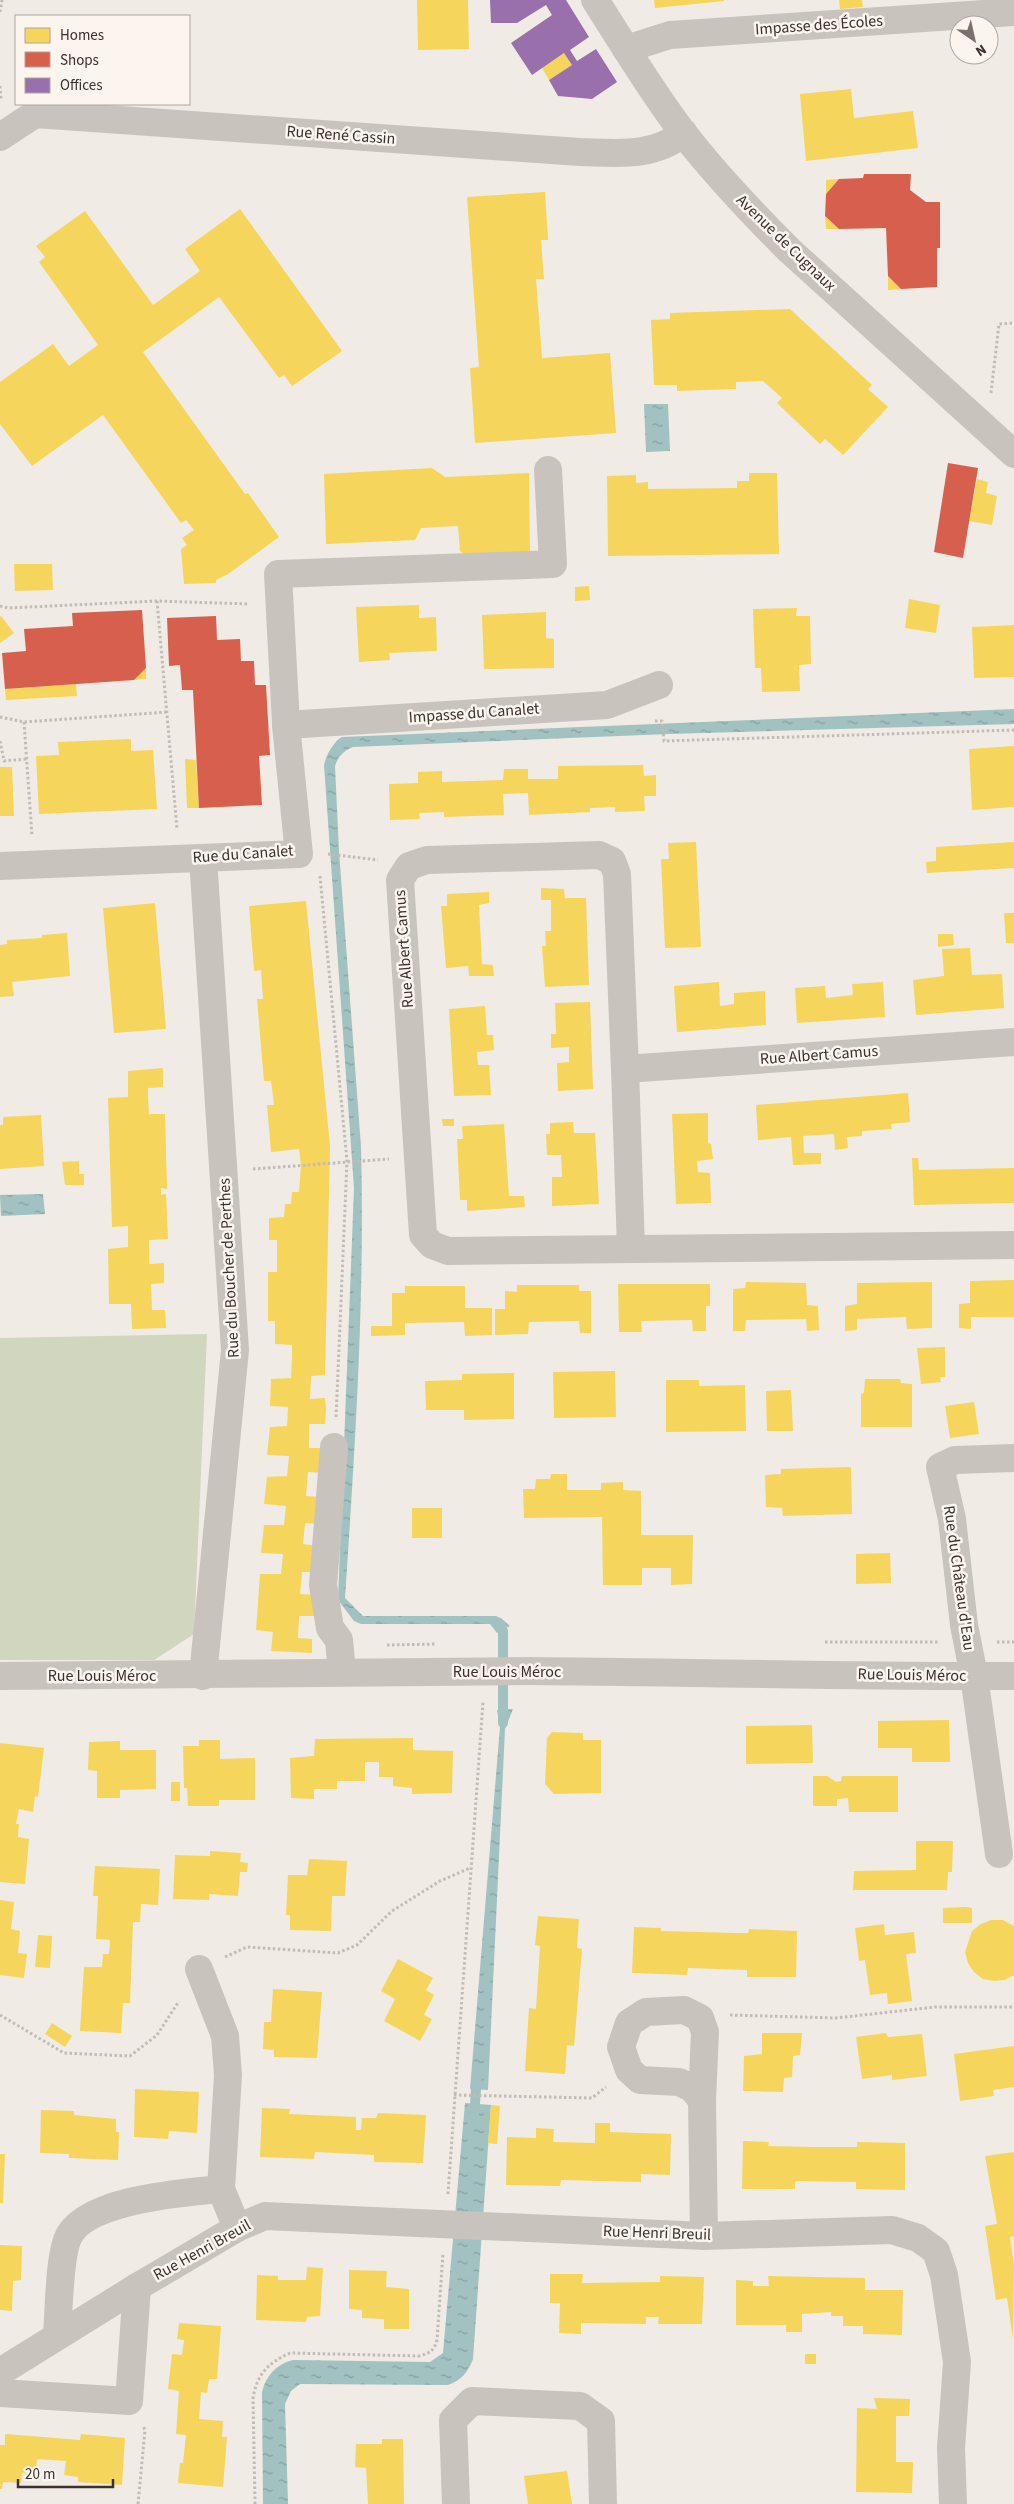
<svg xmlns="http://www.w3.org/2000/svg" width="1014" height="2504" font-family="'Source Sans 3',sans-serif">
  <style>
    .green { fill: #d1d6bf }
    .water { fill: url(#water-ripples) }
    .homes { fill: #f6d55c }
    .shops { fill: #d6604d }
    .offices { fill: #9970ab }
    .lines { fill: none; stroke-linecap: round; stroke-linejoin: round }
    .stream { stroke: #a1c2c1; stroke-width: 10 }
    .path { stroke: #c2bbb6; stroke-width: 3; stroke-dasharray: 2.5 2.5; stroke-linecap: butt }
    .minor { stroke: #c9c3be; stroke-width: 28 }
    .path-bridge { stroke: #c2bbb6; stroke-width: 3; stroke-dasharray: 2.5 2.5; stroke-linecap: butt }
    .labels { text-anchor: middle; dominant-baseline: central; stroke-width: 5; stroke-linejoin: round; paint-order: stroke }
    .street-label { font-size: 16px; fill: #3b302b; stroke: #fbf5ee }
  </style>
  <defs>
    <pattern id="water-ripples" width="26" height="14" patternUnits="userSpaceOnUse" patternTransform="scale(1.25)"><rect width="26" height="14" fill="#a1c2c1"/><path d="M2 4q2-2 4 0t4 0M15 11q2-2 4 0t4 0" fill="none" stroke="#849e9d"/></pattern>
  </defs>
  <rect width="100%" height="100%" fill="#f0ebe5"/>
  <polygon class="green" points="207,1334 194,1634 154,1660 0,1660 0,1338"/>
  <g class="water">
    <polygon points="644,404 668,404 670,451 646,452"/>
    <path d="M1014 709V724L669 734 353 747C343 751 338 757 335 766L339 851 361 1147C365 1297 355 1449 345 1598L363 1616H492L501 1618 510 1626 497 1633 490 1624H361L354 1621 338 1600 354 1188 324 765C326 755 334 741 342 737Z"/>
    <polygon points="43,1194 45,1214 1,1216 0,1195"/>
    <polygon points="513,1709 505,1729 488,2090 470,2089 500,1727 497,1710"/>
    <path d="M465 2103 491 2105 473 2359C468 2372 462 2380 448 2385L300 2384 291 2391 285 2404 288 2504H263L262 2392C266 2376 276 2364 293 2360L430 2362 443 2353Z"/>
  </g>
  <g class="homes">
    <polygon points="417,0 468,0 469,49 418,50"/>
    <polygon points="654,0 724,0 724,1 655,8"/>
    <polygon points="839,0 862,0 863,7 840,9"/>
    <polygon points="564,53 572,65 549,80 542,68"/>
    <polygon points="851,89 854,118 913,111 918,148 806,161 800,94"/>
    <polygon points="839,179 826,194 826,180"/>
    <polygon points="545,192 548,240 541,240 544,279 536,279 542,358 610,353 616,433 475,443 470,368 479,367 467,197"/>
    <polygon points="240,209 342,351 292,386 284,375 279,378 219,297 143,352 245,494 248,493 279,537 228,574 216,580 216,583 184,584 181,549 187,545 182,538 194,530 186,520 181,523 103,415 32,466 0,424 0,382 53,344 69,366 98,345 39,262 45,257 36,246 85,211 153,305 200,271 185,249"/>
    <polygon points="825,216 839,229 826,229"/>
    <polygon points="888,276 901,289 888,290"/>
    <polygon points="790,309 872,385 868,389 888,407 843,455 825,439 820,444 777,403 782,398 763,381 736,382 736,389 677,391 677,385 654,385 651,320 670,319 670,313"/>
    <polygon points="432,468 445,477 529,473 530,553 469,558 460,551 458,526 421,528 415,540 326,544 324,474"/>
    <polygon points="749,473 777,473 779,554 608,556 607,476 636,475 636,483 648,482 648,489 737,488 737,481 749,481"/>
    <polygon points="977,479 988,482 986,493 997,496 992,525 969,521"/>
    <polygon points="14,564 52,564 53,590 15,591"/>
    <polygon points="589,586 590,600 575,601 575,587"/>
    <polygon points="909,599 940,605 936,633 905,628"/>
    <polygon points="419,605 419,618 436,617 437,651 389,653 390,660 359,662 356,607"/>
    <polygon points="797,608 796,616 810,616 811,664 799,665 800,691 762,692 761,668 755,668 753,609"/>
    <polygon points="546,612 546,638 554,639 554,668 484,669 482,615"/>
    <polygon points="1,616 14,633 0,643 0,617"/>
    <polygon points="1014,625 1014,677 974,678 972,627"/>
    <polygon points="146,668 146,679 134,680"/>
    <polygon points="76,684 77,696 6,700 5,689"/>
    <polygon points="131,739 131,751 153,750 157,809 39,814 36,756 59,755 58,742"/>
    <polygon points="1014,746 1014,807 972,810 969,749"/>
    <polygon points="185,759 196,760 199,808 187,808"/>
    <polygon points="643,765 644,776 656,775 656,796 644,796 645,811 615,812 615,807 590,808 590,812 529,815 528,793 503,794 504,815 444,817 444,812 419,813 420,819 390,820 389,784 418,783 418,772 442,771 442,782 503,780 504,769 528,769 528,779 558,779 558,766"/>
    <polygon points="0,767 12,767 14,816 0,816"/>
    <polygon points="696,842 701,947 665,948 661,859 669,859 668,843"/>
    <polygon points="1014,842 1014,868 927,873 926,862 936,861 936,847"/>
    <polygon points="541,888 564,889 565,898 586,898 589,985 545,987 542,946 546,946 545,931 551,931 551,900 541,900"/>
    <polygon points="489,892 489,903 479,905 482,964 493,965 494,976 469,976 468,966 446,968 441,906 447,906 447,894"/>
    <polygon points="306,901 330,1146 325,1375 311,1376 310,1399 325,1398 326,1409 325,1424 309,1424 309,1448 324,1448 322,1473 308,1472 306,1496 321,1497 319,1524 305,1523 303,1544 318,1546 317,1572 302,1572 300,1594 315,1595 314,1616 299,1616 298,1638 312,1639 312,1653 271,1651 273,1632 256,1630 260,1574 281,1574 283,1554 261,1553 264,1525 284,1525 286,1506 264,1504 267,1477 287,1476 289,1456 267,1455 270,1427 287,1426 288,1407 270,1406 271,1379 291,1378 292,1357 292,1345 275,1344 275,1321 268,1321 268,1272 277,1272 277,1240 269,1240 269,1218 284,1217 285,1204 291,1204 292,1192 299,1192 301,1165 299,1149 271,1152 267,1105 274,1105 271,1081 264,1081 257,999 263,999 261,970 254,971 249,906"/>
    <polygon points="155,903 166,1029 114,1033 103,908"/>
    <polygon points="1004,913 1014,913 1014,943 1006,943"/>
    <polygon points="67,933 70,976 12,982 14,996 0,997 0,945 7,944 7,940 42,938 42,935"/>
    <polygon points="938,934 953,934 954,945 938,947"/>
    <polygon points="970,948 972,975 1002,974 1004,1008 916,1015 913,980 944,976 942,949"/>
    <polygon points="719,982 720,1006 734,1004 734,993 765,991 766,1025 677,1032 674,986"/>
    <polygon points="883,982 885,1017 797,1023 795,988 825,986 826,998 853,995 852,984"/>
    <polygon points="590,1002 593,1089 558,1091 557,1063 569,1062 569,1047 551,1048 551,1034 556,1034 555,1003"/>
    <polygon points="485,1006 487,1035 493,1035 494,1050 477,1052 478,1065 489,1065 491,1095 454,1096 449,1009"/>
    <polygon points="163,1068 163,1087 148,1088 148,1096 149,1114 165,1114 167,1189 161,1188 161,1195 166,1194 168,1239 149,1240 149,1264 164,1263 164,1283 151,1284 152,1310 165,1310 166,1328 132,1329 131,1304 109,1304 108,1249 128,1247 128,1226 112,1227 108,1098 128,1097 128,1071"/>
    <polygon points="908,1093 910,1122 891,1124 892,1129 862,1131 862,1136 847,1137 848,1148 835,1150 834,1134 803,1136 804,1153 821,1153 821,1164 793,1165 791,1137 758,1140 756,1105"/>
    <polygon points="708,1113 708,1143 711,1144 713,1159 697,1161 698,1172 710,1173 711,1203 676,1204 672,1114"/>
    <polygon points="41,1115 44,1166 0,1169 0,1125 3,1125 3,1117"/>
    <polygon points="442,1119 454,1119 454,1126 443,1126"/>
    <polygon points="573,1122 574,1133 595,1133 599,1204 552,1206 552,1177 562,1177 561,1155 547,1155 546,1134 550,1134 550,1123"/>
    <polygon points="504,1124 509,1196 524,1196 525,1207 467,1211 467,1200 460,1200 457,1139 463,1139 462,1126"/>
    <polygon points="912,1158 918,1158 919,1170 1014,1168 1014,1203 914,1205"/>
    <polygon points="79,1161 79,1174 84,1174 84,1185 65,1185 62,1162"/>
    <polygon points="1014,1280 1014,1317 971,1317 971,1329 959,1328 959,1304 970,1303 970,1281"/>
    <polygon points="746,1282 806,1283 807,1305 818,1306 819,1330 807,1331 806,1319 746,1320 745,1331 733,1331 733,1289 745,1288"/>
    <polygon points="932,1282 932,1328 907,1329 906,1317 857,1319 857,1330 845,1331 845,1306 857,1304 857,1283"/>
    <polygon points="618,1284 710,1284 710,1306 706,1306 706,1331 693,1331 692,1320 641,1321 642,1332 619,1332"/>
    <polygon points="517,1285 579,1285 579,1291 591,1291 591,1333 580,1333 579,1321 529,1322 528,1334 495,1335 495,1309 505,1309 505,1291 517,1292"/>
    <polygon points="405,1286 465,1286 465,1308 492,1308 492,1335 465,1336 464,1322 405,1323 405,1335 371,1336 371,1326 392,1326 392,1293 405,1293"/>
    <polygon points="945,1347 945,1377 940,1377 941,1382 921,1384 917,1348"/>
    <polygon points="615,1371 616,1417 554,1418 553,1372"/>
    <polygon points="514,1373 514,1419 464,1420 464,1410 426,1410 425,1381 462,1380 462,1374"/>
    <polygon points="865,1379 900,1379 901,1383 912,1384 912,1427 861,1427 861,1394 864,1393"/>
    <polygon points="666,1380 699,1380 699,1386 745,1385 746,1431 666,1432"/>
    <polygon points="791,1390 793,1431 767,1431 766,1391"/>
    <polygon points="974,1402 979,1434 950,1438 945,1406"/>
    <polygon points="851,1467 852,1514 783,1516 782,1508 766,1507 765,1475 781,1474 781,1469"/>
    <polygon points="551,1474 567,1474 567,1490 601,1490 601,1483 623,1482 623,1490 641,1491 641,1535 693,1535 692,1584 671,1585 671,1568 642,1568 642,1585 603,1585 602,1517 524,1518 523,1489 535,1489 536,1479 550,1479"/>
    <rect x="412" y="1508" width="30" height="30"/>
    <polygon points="890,1553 891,1583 856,1584 856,1554"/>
    <polygon points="949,1720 950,1762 912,1762 912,1748 878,1748 878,1721"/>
    <polygon points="812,1725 813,1763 746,1764 746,1726"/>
    <polygon points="552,1732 583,1733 583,1740 601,1740 601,1793 554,1794 545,1784 547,1738"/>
    <polygon points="413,1738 413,1750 453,1751 452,1793 412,1794 412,1788 393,1786 393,1777 379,1777 379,1762 365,1762 365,1781 337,1781 337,1789 314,1789 314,1799 291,1798 290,1758 314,1756 315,1739"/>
    <polygon points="199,1740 220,1740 220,1759 255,1758 255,1800 219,1800 219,1806 188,1806 187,1788 184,1788 183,1746 199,1746"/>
    <polygon points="120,1741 120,1750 156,1750 156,1789 120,1790 120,1798 97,1798 97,1771 88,1770 89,1742"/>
    <polygon points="0,1743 44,1748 38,1797 35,1796 33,1812 19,1809 16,1824 19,1824 18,1837 29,1839 25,1884 0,1882"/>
    <polygon points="813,1776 827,1776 836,1782 841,1781 842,1776 898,1776 898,1812 849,1812 848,1798 837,1799 837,1806 813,1806"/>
    <rect x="171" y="1782" width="9" height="19"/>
    <polygon points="916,1841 953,1841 952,1872 948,1872 947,1890 853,1890 854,1871 916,1870"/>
    <polygon points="210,1851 241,1853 240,1862 248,1863 247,1872 240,1872 238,1896 209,1894 209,1900 173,1899 175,1855 210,1856"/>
    <polygon points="309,1859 347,1861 345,1896 332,1896 331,1931 290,1930 290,1915 286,1915 288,1875 307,1875"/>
    <polygon points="95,1866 160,1869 158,1905 141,1904 140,1922 133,1922 130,2003 123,2003 121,2033 80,2031 84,1967 102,1967 103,1954 109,1954 110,1940 96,1939 98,1896 93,1896"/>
    <polygon points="0,1900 14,1902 11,1929 20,1931 18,1953 27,1954 24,1978 0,1975"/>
    <polygon points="966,1907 972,1908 972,1923 943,1923 943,1908"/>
    <polygon points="538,1916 579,1919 577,1948 582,1949 574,2046 567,2045 565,2074 525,2071 529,2008 536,2009 540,1946 535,1945"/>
    <polygon points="991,1920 1003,1920 1014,1926 1014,1975 1005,1980 994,1981 983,1979 974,1972 968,1963 965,1952 972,1931 981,1924"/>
    <polygon points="884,1924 885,1935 914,1932 916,1953 906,1954 912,2001 888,2004 887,1993 870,1995 865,1960 859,1961 855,1928"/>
    <polygon points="634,1927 661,1928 661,1931 735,1933 748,1933 749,1929 797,1931 796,1977 747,1977 747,1970 688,1968 687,1975 632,1973"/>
    <polygon points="38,1935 52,1936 50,1968 35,1967"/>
    <polygon points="398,1959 433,1978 426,1990 434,1995 424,2015 432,2019 420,2041 384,2021 395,1999 381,1991"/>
    <polygon points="273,1989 322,1992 317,2058 274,2057 274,2050 263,2049 264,2022 271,2022"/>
    <polygon points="52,2023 72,2036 65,2047 45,2034"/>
    <polygon points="762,2033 802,2033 800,2055 793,2056 792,2077 784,2078 783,2092 743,2091 744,2056 762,2054"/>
    <polygon points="886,2033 888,2037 922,2034 927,2076 892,2080 892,2075 862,2079 856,2037"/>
    <polygon points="1014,2046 1014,2087 993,2090 994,2096 960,2101 954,2054"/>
    <polygon points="135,2089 199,2092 197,2133 169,2131 168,2139 134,2137"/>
    <polygon points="491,2105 500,2106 497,2144 488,2143"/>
    <polygon points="262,2108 290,2109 289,2114 356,2117 356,2130 361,2130 362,2118 376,2118 378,2113 426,2115 423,2163 374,2162 374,2155 315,2152 314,2159 260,2157"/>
    <polygon points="41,2110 74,2111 74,2115 116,2119 116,2132 119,2132 118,2160 69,2158 69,2154 40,2153"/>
    <polygon points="595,2123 610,2123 610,2132 671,2134 670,2175 641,2174 641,2182 561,2180 560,2186 506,2185 507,2137 536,2138 536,2128 554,2129 553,2142 595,2143"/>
    <polygon points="743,2141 769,2142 768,2146 814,2147 857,2147 857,2142 905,2143 905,2190 856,2189 856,2182 795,2181 795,2189 742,2189"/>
    <polygon points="1014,2152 1014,2236 1010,2237 1014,2265 1013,2339 1007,2298 996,2300 985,2226 997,2224 985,2156"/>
    <polygon points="0,2154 5,2154 3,2203 0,2203"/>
    <polygon points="0,2245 22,2246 21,2280 13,2281 12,2311 0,2310"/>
    <polygon points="307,2267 323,2268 320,2316 307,2317 306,2322 256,2320 257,2275 278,2276 278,2280 306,2280"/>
    <polygon points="349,2270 387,2271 386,2287 409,2289 409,2329 384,2329 384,2319 362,2318 362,2310 349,2309"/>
    <polygon points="550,2274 583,2274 582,2283 660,2282 660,2276 704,2277 702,2324 658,2324 659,2317 646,2317 646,2324 581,2323 581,2334 559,2333 560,2303 550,2303"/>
    <polygon points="768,2276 865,2278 865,2290 903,2290 902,2335 863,2334 863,2326 843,2326 843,2316 831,2316 831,2312 802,2314 802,2332 786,2332 786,2325 736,2325 736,2280 753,2281 753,2286 769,2286"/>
    <polygon points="179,2323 221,2326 217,2379 209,2379 207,2393 201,2392 199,2419 223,2421 222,2437 227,2437 223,2487 178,2483 180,2463 183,2463 186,2435 176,2434 179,2391 168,2389 172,2354 182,2355 184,2340 177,2339"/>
    <rect x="805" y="2354" width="11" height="10"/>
    <polygon points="874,2398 910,2399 909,2416 896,2416 896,2462 913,2462 912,2493 856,2492 857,2408 877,2409"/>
    <polygon points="5,2434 80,2440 81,2434 125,2438 122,2485 78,2482 78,2477 64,2475 66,2461 37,2459 36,2475 22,2473 21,2483 3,2482 2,2489 0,2489 0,2445 5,2445"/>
    <polygon points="382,2439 403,2439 404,2504 368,2504 366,2468 355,2467 356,2444 382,2444"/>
    <polygon points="567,2471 572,2504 528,2504 524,2476"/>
  </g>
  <g class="shops">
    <polygon points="864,174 911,174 910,190 926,202 940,202 940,248 937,248 937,287 901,289 888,276 886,228 839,229 825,216 826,194 839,179 863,178"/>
    <polygon points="948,463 978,468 963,558 934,552"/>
    <polygon points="142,610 146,668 134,680 5,689 2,653 26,651 24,629 73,626 72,613"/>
    <polygon points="216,616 217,640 240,639 241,661 254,661 255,685 266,685 270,755 259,756 262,805 199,808 193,690 182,690 180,665 169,666 167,618"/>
  </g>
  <polygon class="offices" points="490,0 566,0 589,37 570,50 577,61 596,49 617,82 592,99 558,96 549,80 572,65 564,53 532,75 511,43 552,15 546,5 517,23 491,23"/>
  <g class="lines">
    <g class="stream">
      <polyline points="495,1621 503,1631 503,1723"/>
      <polyline points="474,2117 477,2076"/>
    </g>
    <g class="path">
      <polyline points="0,12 2,0"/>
      <polyline points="0,86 1,100"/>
      <polyline points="991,393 999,324 1014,323"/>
      <polyline points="157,601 177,829"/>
      <polyline points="0,606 8,608 157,601 249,604"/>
      <polyline points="0,717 24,722 168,712"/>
      <polyline points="655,721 662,721 664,741 1014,730"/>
      <polyline points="24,722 32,836"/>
      <polyline points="0,741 4,761 26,759"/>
      <polyline points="328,854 378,860"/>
      <polyline points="320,876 347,1161 336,1418"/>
      <polyline points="253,1169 389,1159"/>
      <polyline points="825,1642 938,1642"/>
      <polyline points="997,1642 1014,1642"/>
      <polyline points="225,1957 247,1947 338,1953 357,1945 392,1911 440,1881 470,1868"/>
      <polyline points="0,2015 64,2053 130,2056 157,2035 179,2001"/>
      <polyline points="730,2015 836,2018 935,2007 1014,2007"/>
      <polyline points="454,2095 592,2098 606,2087"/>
      <polyline points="448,2194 483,1702"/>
      <polyline points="138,2504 145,2430 143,2426"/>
      <path d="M255 2504 253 2398C257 2374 268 2363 290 2353L419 2356C430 2353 434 2351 437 2340L443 2253"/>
    </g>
    <g class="minor">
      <path d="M595 0C624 45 651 91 684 134 716 175 752 213 789 250L1014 454"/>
      <polyline points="626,49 670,35 1014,12"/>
      <path d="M0 137 35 114 580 152C618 153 652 158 684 133"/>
      <polyline points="286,725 607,705 659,685"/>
      <polyline points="0,866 299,854 286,725 278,574 553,564 548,470"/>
      <polyline points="1014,1042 625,1069 617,874 612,861 599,855 427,860 409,866 400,880 423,1235 432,1245 448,1251 1014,1245"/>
      <polyline points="625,1069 631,1249"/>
      <polyline points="334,1447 323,1585 330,1628 339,1640 342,1672"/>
      <path d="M0 1676C177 1676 353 1671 530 1671 691 1672 853 1677 1014 1676"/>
      <polyline points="203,1676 235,1350 203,858"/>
      <polyline points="999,1854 974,1676 964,1625 952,1519 940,1467 955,1460 1014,1458"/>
      <polyline points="199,1969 225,2036 228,2075 221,2189 237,2228"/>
      <polyline points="702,2100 692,2088 679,2082 640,2080 629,2070 621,2047 629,2023 646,2012 684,2010 700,2018 705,2032 702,2100 704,2236"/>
      <path d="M57 2335C59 2309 59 2263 67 2240 82 2199 184 2193 221 2189"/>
      <polyline points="0,2372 137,2287 237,2228 265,2216 704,2236 892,2230 918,2238 936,2251 944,2275 957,2362 951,2448 953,2504"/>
      <polyline points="0,2393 129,2401 137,2287"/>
      <polyline points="456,2504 453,2420 472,2401 580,2406 601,2421 603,2504"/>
    </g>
    <polyline class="path-bridge" points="387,1645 437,1644"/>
  </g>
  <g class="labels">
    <g class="street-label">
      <text transform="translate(819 25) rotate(-4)">Impasse des Écoles</text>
      <text transform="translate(341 135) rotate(4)">Rue René Cassin</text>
      <text transform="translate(786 243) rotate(44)">Avenue de Cugnaux</text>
      <text transform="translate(474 713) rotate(-4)">Impasse du Canalet</text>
      <text transform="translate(243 854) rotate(-4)">Rue du Canalet</text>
      <text transform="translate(404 949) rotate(-94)">Rue Albert Camus</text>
      <text transform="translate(819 1055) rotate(-4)">Rue Albert Camus</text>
      <text transform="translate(229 1268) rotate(-93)">Rue du Boucher de Perthes</text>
      <text transform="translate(959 1578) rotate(82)">Rue du Château d'Eau</text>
      <text x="507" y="1672">Rue Louis Méroc</text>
      <text transform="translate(912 1675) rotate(1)">Rue Louis Méroc</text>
      <text x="102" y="1676">Rue Louis Méroc</text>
      <text transform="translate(657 2233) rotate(2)">Rue Henri Breuil</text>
      <text transform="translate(202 2250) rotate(-29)">Rue Henri Breuil</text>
    </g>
  </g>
  <rect x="15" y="15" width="175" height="90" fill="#fbf5ee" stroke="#aea6a0"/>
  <rect x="25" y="28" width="25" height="15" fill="#f6d55c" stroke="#aea6a0"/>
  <text x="60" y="40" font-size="15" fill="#3b302b">Homes</text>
  <rect x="25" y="52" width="25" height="15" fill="#d6604d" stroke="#aea6a0"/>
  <text x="60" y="65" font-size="15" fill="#3b302b">Shops</text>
  <rect x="25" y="78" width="25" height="15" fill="#9970ab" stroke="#aea6a0"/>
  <text x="60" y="90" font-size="15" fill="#3b302b">Offices</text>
  <g transform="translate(974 40) rotate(146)"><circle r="24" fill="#fbf5ee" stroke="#aea6a0"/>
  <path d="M0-4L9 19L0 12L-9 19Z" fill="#7a716c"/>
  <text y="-8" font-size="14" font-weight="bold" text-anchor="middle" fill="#3b302b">N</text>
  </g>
  <path d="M18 2479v8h95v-8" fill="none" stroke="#3b302b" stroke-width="2.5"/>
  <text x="25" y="2479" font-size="15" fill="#3b302b" stroke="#fbf5ee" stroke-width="4" paint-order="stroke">20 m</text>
</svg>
